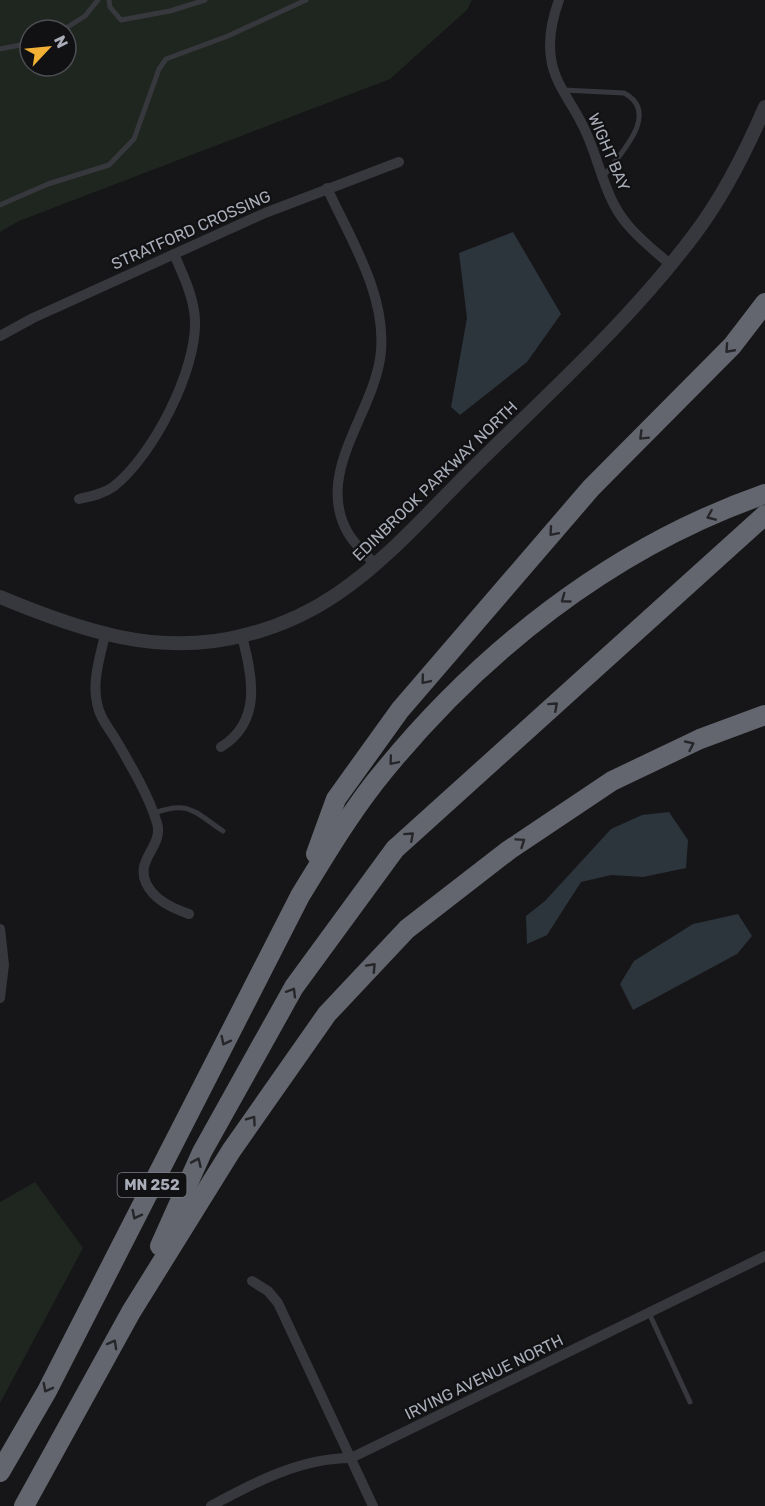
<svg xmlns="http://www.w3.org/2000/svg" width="765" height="1506" font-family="Rubik,sans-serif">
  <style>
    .green { fill: #1e261f; fill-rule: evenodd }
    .water { fill: #2c353c }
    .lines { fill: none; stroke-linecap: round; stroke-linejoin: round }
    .service { stroke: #37383d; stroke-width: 5 }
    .minor { stroke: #37383d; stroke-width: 10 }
    .tertiary { stroke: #37383d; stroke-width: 14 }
    .motorway { stroke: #63666e; stroke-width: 20 }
    .oneway { stroke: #26262a }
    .labels { text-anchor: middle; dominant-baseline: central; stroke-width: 4.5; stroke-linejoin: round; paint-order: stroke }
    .shield { fill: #111113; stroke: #7b7e86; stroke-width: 1.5 }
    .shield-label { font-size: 15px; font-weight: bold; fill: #a8adb8 }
    .street-label { font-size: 16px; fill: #a8adb8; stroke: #111113 }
  </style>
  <rect width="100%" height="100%" fill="#161618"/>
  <g class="green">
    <path d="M0 0H472L467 10 390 79 19 221 0 232ZM30 30H66V66H30Z"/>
    <polygon points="35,1182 83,1248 0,1403 0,1202"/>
  </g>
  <g class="water">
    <polygon points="513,232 561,314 527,362 460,415 451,407 467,318 459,253"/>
    <polygon points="669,812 688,840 686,868 643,877 611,875 581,882 547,935 527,944 526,916 545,901 611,829 642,815"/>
    <polygon points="738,914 752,936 737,954 633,1010 620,984 634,961 693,924"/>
  </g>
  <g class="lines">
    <g class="service">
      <polyline points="109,0 110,7 121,20 170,11 205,0"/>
      <polyline points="63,30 85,16 98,0"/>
      <polyline points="0,49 30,43"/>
      <path d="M564 90 624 93C662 113 619 155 603 177"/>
      <polyline points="0,205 48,184 109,165 134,139 159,69 166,59 228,36 306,0"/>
      <path d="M154 813C190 800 194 812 223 831"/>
      <polyline points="649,1313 690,1402"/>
    </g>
    <g class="minor">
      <path d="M559 0C552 19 548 38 551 58 554 83 572 103 582 124 599 156 603 196 627 224 639 239 656 252 671 265"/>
      <path d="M327 188C350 238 386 294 381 351 376 412 313 472 348 533 355 545 366 555 375 564"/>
      <polyline points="0,336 33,318 265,213 399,162"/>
      <path d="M79 499C91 496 103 494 113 487 153 456 197 370 195 320 194 297 183 275 174 254"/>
      <path d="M105 635C100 657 92 681 97 703 99 717 109 728 116 740 130 764 149 796 157 823 164 846 135 859 146 883 154 900 172 908 189 914"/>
      <path d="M221 747C263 721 252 676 242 636"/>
      <polyline points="0,929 4,965 0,998"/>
      <polyline points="252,1281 268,1291 278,1303 373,1506"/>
      <path d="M211 1506C255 1482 301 1458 351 1458L765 1256"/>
    </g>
    <path class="tertiary" d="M0 597C79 630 159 658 245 635 278 627 309 613 337 594 389 559 433 507 478 463 552 390 631 319 694 235 723 197 746 151 765 107"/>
    <g class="motorway">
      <polyline points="316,854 336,799 400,710 591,488 732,346 765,303"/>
      <polyline points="160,1246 202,1152 294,987 395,849 765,515"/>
      <path d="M0 1472 47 1391 300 896C324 857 347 818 375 782 477 654 610 548 765 494"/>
      <polyline points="24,1506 131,1312 231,1151 327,1014 407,929 509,850 612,781 700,739 765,715"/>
    </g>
  </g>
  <defs><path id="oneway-chevron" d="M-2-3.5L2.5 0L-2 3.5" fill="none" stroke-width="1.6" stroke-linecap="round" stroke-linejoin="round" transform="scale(1.5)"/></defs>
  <g class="oneway">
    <use href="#oneway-chevron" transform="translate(729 349) rotate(132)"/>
    <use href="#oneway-chevron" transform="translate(643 436) rotate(135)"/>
    <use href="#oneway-chevron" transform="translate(711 516) rotate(157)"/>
    <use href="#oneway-chevron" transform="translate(553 532) rotate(131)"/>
    <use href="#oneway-chevron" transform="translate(565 599) rotate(144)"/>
    <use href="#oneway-chevron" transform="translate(425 680) rotate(130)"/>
    <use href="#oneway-chevron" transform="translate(554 706) rotate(-42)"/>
    <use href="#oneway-chevron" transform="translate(690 745) rotate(-25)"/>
    <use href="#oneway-chevron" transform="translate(393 761) rotate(130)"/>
    <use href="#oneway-chevron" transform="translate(410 836) rotate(-42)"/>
    <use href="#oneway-chevron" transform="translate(521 842) rotate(-34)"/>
    <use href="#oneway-chevron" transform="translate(372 967) rotate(-47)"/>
    <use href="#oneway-chevron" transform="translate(292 992) rotate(-59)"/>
    <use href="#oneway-chevron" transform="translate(225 1041) rotate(117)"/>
    <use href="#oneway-chevron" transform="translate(252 1120) rotate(-55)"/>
    <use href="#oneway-chevron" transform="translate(197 1162) rotate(-66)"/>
    <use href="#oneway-chevron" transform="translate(136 1215) rotate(117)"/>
    <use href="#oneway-chevron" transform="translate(113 1344) rotate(-61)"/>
    <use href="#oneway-chevron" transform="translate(47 1388) rotate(118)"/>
  </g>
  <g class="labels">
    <rect class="shield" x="117.5" y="1173" width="69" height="24" rx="4.5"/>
    <g class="shield-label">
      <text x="152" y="1185">MN 252</text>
    </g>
    <g class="street-label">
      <text transform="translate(609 152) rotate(67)">WIGHT BAY</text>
      <text transform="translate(191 230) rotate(-24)">STRATFORD CROSSING</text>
      <text transform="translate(435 481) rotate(-44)">EDINBROOK PARKWAY NORTH</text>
      <text transform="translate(484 1377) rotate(-26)">IRVING AVENUE NORTH</text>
    </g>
  </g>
  <g transform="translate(48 48) rotate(64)"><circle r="28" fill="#111113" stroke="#4d4f55" stroke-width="1.5"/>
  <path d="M0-4.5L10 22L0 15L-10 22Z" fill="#f2b134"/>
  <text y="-9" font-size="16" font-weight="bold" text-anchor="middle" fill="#a8adb8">N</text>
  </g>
</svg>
